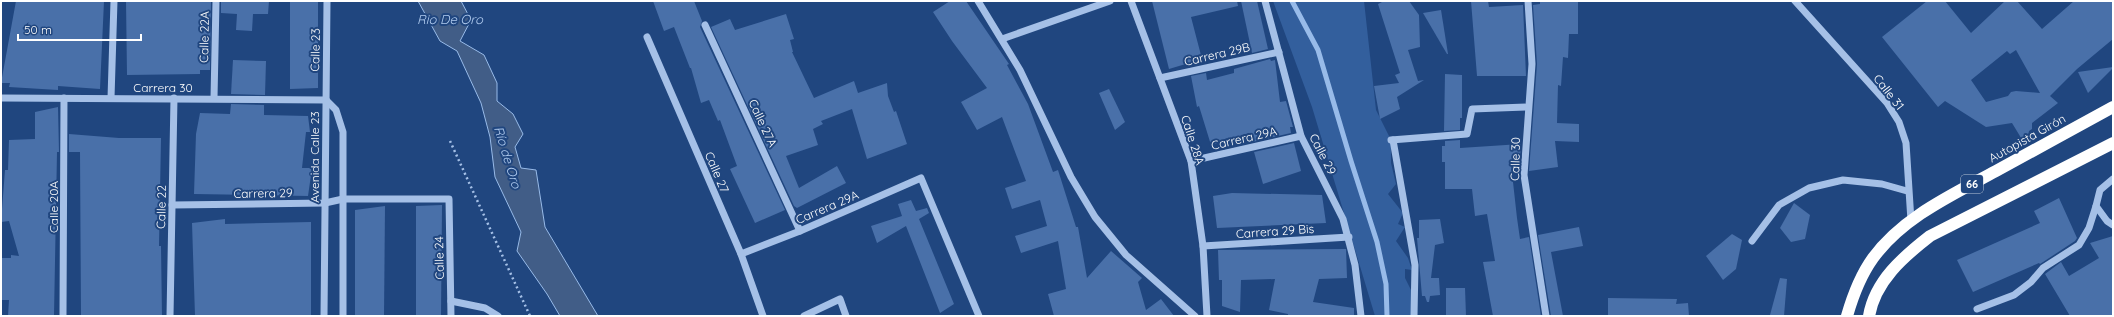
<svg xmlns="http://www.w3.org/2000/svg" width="2114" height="317" font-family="Quicksand,sans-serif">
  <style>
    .green { fill: #335f9d }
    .water { fill: #415d87; stroke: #98bbe9 }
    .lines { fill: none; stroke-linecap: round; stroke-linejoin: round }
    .stream { stroke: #98bbe9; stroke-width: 5 }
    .building { fill: #4970a9; fill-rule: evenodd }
    .path { stroke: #a5c0e7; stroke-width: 2.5; stroke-dasharray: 2 3; stroke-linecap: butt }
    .minor { stroke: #a5c0e7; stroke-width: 7 }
    .highway { stroke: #fff; stroke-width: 12 }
    .labels { text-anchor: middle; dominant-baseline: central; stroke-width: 4; stroke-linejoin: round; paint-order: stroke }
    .shield { fill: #20467f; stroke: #bcc8d9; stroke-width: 1 }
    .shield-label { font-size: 11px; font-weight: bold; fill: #fff }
    .street-label { font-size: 12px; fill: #fff; stroke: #20467f }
    .water-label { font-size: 13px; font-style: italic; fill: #b0cbef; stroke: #20467f }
  </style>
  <rect width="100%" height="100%" fill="#20467f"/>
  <polygon class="green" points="1273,1 1364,1 1376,110 1391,140 1391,163 1396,184 1388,194 1403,213 1398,224 1405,227 1396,241 1408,258 1412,270 1405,269 1405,278 1413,294 1411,316 1375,316 1312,107"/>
  <polygon class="water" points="418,1 461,1 471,20 460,41 484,55 497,83 497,101 513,114 523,134 515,147 521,168 536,170 545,227 598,316 560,316 547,294 517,251 521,232 495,177 490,137 481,103 457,51 440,41"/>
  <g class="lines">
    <polyline class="stream" points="1292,1 1318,50 1351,161 1377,242 1386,284 1387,316"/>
  </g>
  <g class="building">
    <polygon points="16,1 104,1 100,89 58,86 58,90 9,87 10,83 1,83"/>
    <polygon points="126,1 211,1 210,70 200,70 200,74 127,75"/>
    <polygon points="221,1 269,1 268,14 253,14 252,31 236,30 237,14 221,13"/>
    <polygon points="290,1 318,1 318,88 290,89"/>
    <polygon points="653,1 694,1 702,21 700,27 785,210 755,223 730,169 737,166 720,120 718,121 709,100 701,103 691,68 690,68 674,27 664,31"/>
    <polygon points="950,1 966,1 1009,64 1007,65 1028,104 1053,172 1058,170 1076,227 1078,227 1087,278 1111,251 1142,278 1138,282 1146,310 1161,299 1174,316 1054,316 1048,294 1066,289 1058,241 1021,253 1015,236 1047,226 1040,200 1012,209 1005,188 1026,181 1002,117 977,130 961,102 987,88 952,41 933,12"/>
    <polygon points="1152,1 1237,1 1238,6 1191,17 1203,63 1189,66 1189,63 1169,69"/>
    <polygon points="1241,1 1257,1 1268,49 1252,53"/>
    <polygon points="1384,1 1409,1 1419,15 1420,47 1408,50 1418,81 1424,80 1397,97 1400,109 1380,119 1374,86 1399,83 1395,75 1400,73 1378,4"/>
    <polygon points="1471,1 1488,1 1489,7 1523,5 1526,76 1477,76"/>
    <polygon points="1540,1 1578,1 1578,34 1569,34 1568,58 1563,57 1561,86 1558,85 1557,123 1579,124 1579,142 1555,141 1558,167 1529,171 1537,64 1533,5 1540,4"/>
    <path d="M1927 1H1945L1971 33 2005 1H2017L2042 29 2074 1H2113V39L2077 69 2050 96 2058 103 2032 123V129L2029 131 2026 146 2012 123 1986 127 1945 101 1938 107 1882 37ZM2016 50 2040 93 2016 91 2011 92 2008 96 1986 102 1971 80 2007 51 2010 54Z"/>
    <polygon points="1441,10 1448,54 1447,54 1423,13"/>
    <polygon points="786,14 794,39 790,40 793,52 792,52 814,98 854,81 858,93 887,83 888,96 894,112 896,111 907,144 867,159 852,109 821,121 823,124 813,129 818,145 786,156 799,188 837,166 846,183 797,208 794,206 711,27 730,19 735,30"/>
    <polygon points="1270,59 1271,61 1275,60 1280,102 1286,101 1293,127 1290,127 1291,133 1252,142 1249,133 1211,145 1199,106 1197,107 1191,76 1206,73 1207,80 1234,73 1234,69"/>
    <polygon points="233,60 266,61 265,95 231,94"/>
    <polygon points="2113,67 2113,68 2088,93 2078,72"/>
    <polygon points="1445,74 1462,75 1462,118 1460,118 1460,130 1444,131"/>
    <polygon points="1109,89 1125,122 1115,130 1099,93"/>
    <polygon points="231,104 264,105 264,115 308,116 310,132 306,132 302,168 312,168 308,196 194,194 196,134 200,113 230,114"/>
    <polygon points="58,107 59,152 57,152 54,316 8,316 9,300 1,300 1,258 11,258 11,255 19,256 9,221 1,222 5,170 8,170 9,140 35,139 35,112"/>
    <polygon points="69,134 119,138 161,138 159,246 161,246 162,316 81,316 80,152 69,152"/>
    <polygon points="1460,140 1460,148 1521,144 1519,172 1512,173 1517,218 1520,239 1529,237 1541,316 1493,316 1483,262 1495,261 1487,214 1475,216 1472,189 1445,189 1445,162 1442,162 1442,146 1445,146 1445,141"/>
    <polygon points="1294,143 1301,171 1263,184 1254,152"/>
    <polygon points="1232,193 1322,195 1326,223 1217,228 1213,196"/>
    <polygon points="2059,198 2077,238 2075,241 2040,264 2039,263 1973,292 1957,260 2040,223 2034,211"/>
    <polygon points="911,200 916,211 927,208 929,213 919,219 954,304 940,313 906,226 877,243 871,226 902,216 898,204"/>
    <polygon points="1794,203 1810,215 1805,239 1791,242 1780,228"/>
    <polygon points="442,205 441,316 416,316 416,206"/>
    <polygon points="385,206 384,316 355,316 355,210"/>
    <polygon points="225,219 225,224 311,222 311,316 195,316 192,223"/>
    <polygon points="1440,219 1444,243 1435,245 1431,278 1439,278 1440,295 1430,296 1429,302 1427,302 1425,296 1422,296 1417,238 1419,238 1419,220"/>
    <polygon points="1579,227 1583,246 1551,252 1563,316 1551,316 1538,235"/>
    <polygon points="1732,234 1742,240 1736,269 1723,280 1706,256"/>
    <polygon points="2113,236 2113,316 2070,316 2045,274 2061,262 2069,276 2099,258 2090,243"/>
    <polygon points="1346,249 1347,278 1319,279 1313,302 1354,308 1354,316 1288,316 1288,314 1269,310 1275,279 1241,280 1240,312 1222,306 1222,280 1219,280 1218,250"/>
    <polygon points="1780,278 1787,279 1784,316 1770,315"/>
    <polygon points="1446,288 1465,288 1466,316 1446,316"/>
    <polygon points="1608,298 1677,299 1676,304 1688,303 1689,316 1608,316"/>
  </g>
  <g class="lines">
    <polyline class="path" points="450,141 530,316"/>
    <g class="minor">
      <polyline points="978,1 1020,70 1071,177 1095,217 1126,255 1195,316"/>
      <polyline points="1131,1 1191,161 1203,246 1207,316"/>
      <polyline points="1265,1 1301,136 1343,219 1355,265 1361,316"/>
      <polyline points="1528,1 1532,64 1524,175 1546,316"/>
      <polyline points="1795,1 1887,103 1899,122 1906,143 1911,221"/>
      <polyline points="705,25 800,231"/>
      <polyline points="647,37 741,254 763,316"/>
      <polyline points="1002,39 1110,1"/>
      <polyline points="1160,78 1279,52"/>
      <polyline points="1,98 326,100"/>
      <polyline points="111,98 114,1"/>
      <polyline points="214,98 216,1"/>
      <polyline points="326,100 336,110 343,132 343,316"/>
      <polyline points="1391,140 1467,134 1472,109 1528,107"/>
      <polyline points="1393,140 1415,265 1414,316"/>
      <polyline points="1191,161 1301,136"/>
      <polyline points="2113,179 2100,190 2096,206 2107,221 2113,225"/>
      <polyline points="172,205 325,203 343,199 449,199 451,316"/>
      <polyline points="1752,241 1779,205 1809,188 1843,180 1882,184 1907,191"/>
      <polyline points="1203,246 1349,237"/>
      <polyline points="741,254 800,231 921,178 979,316"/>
      <polyline points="451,301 485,308 498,316"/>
      <polyline points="1977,309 2014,295 2031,282 2043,268 2079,245 2089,228 2096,206"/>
      <polyline points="63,316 64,98"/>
      <polyline points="170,316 174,98"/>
      <polyline points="324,316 327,1"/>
      <polyline points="804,316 840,299 846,316"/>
    </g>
    <g class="highway">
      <path d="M1847 316C1853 295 1860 276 1873 258 1903 217 1952 195 1996 171 2035 150 2074 128 2113 107"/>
      <path d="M1869 316C1875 281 1903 257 1930 236L2113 143"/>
    </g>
  </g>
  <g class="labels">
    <rect class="shield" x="1961" y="175" width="22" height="18" rx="3"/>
    <g class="shield-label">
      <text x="1972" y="184">66</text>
    </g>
    <g class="street-label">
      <text transform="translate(204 37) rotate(-89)">Calle 22A</text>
      <text transform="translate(315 50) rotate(-89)">Calle 23</text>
      <text transform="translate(1217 54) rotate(-13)">Carrera 29B</text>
      <text x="163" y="87">Carrera 30</text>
      <text transform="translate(1889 92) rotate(52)">Calle 31</text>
      <text transform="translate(763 123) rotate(65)">Calle 27A</text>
      <text transform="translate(1244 138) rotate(-13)">Carrera 29A</text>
      <text transform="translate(2027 138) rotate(-29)">Autopista Girón</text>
      <text transform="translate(1193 140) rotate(72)">Calle 28A</text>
      <text transform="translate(1323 154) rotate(63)">Calle 29</text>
      <text transform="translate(314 157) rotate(-90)">Avenida Calle 23</text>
      <text transform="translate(1515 159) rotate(-89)">Calle 30</text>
      <text transform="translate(717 172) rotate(67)">Calle 27</text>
      <text transform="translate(263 193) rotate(-1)">Carrera 29</text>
      <text transform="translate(53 207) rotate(-90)">Calle 20A</text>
      <text transform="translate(161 207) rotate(-89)">Calle 22</text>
      <text transform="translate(827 207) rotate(-23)">Carrera 29A</text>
      <text transform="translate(1275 231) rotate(-4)">Carrera 29 Bis</text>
      <text transform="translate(439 258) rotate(-91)">Calle 24</text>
    </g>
    <g class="water-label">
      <text x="450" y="19">Rio De Oro</text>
      <text transform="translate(508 157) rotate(73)">Río de Oro</text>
    </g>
  </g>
  <rect width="2114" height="317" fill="none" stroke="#ffffff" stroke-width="4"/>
  <path d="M18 34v6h123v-6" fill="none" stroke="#ffffff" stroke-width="2"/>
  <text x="24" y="34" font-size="12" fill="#ffffff" stroke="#20467f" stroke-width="3" paint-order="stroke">50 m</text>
</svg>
